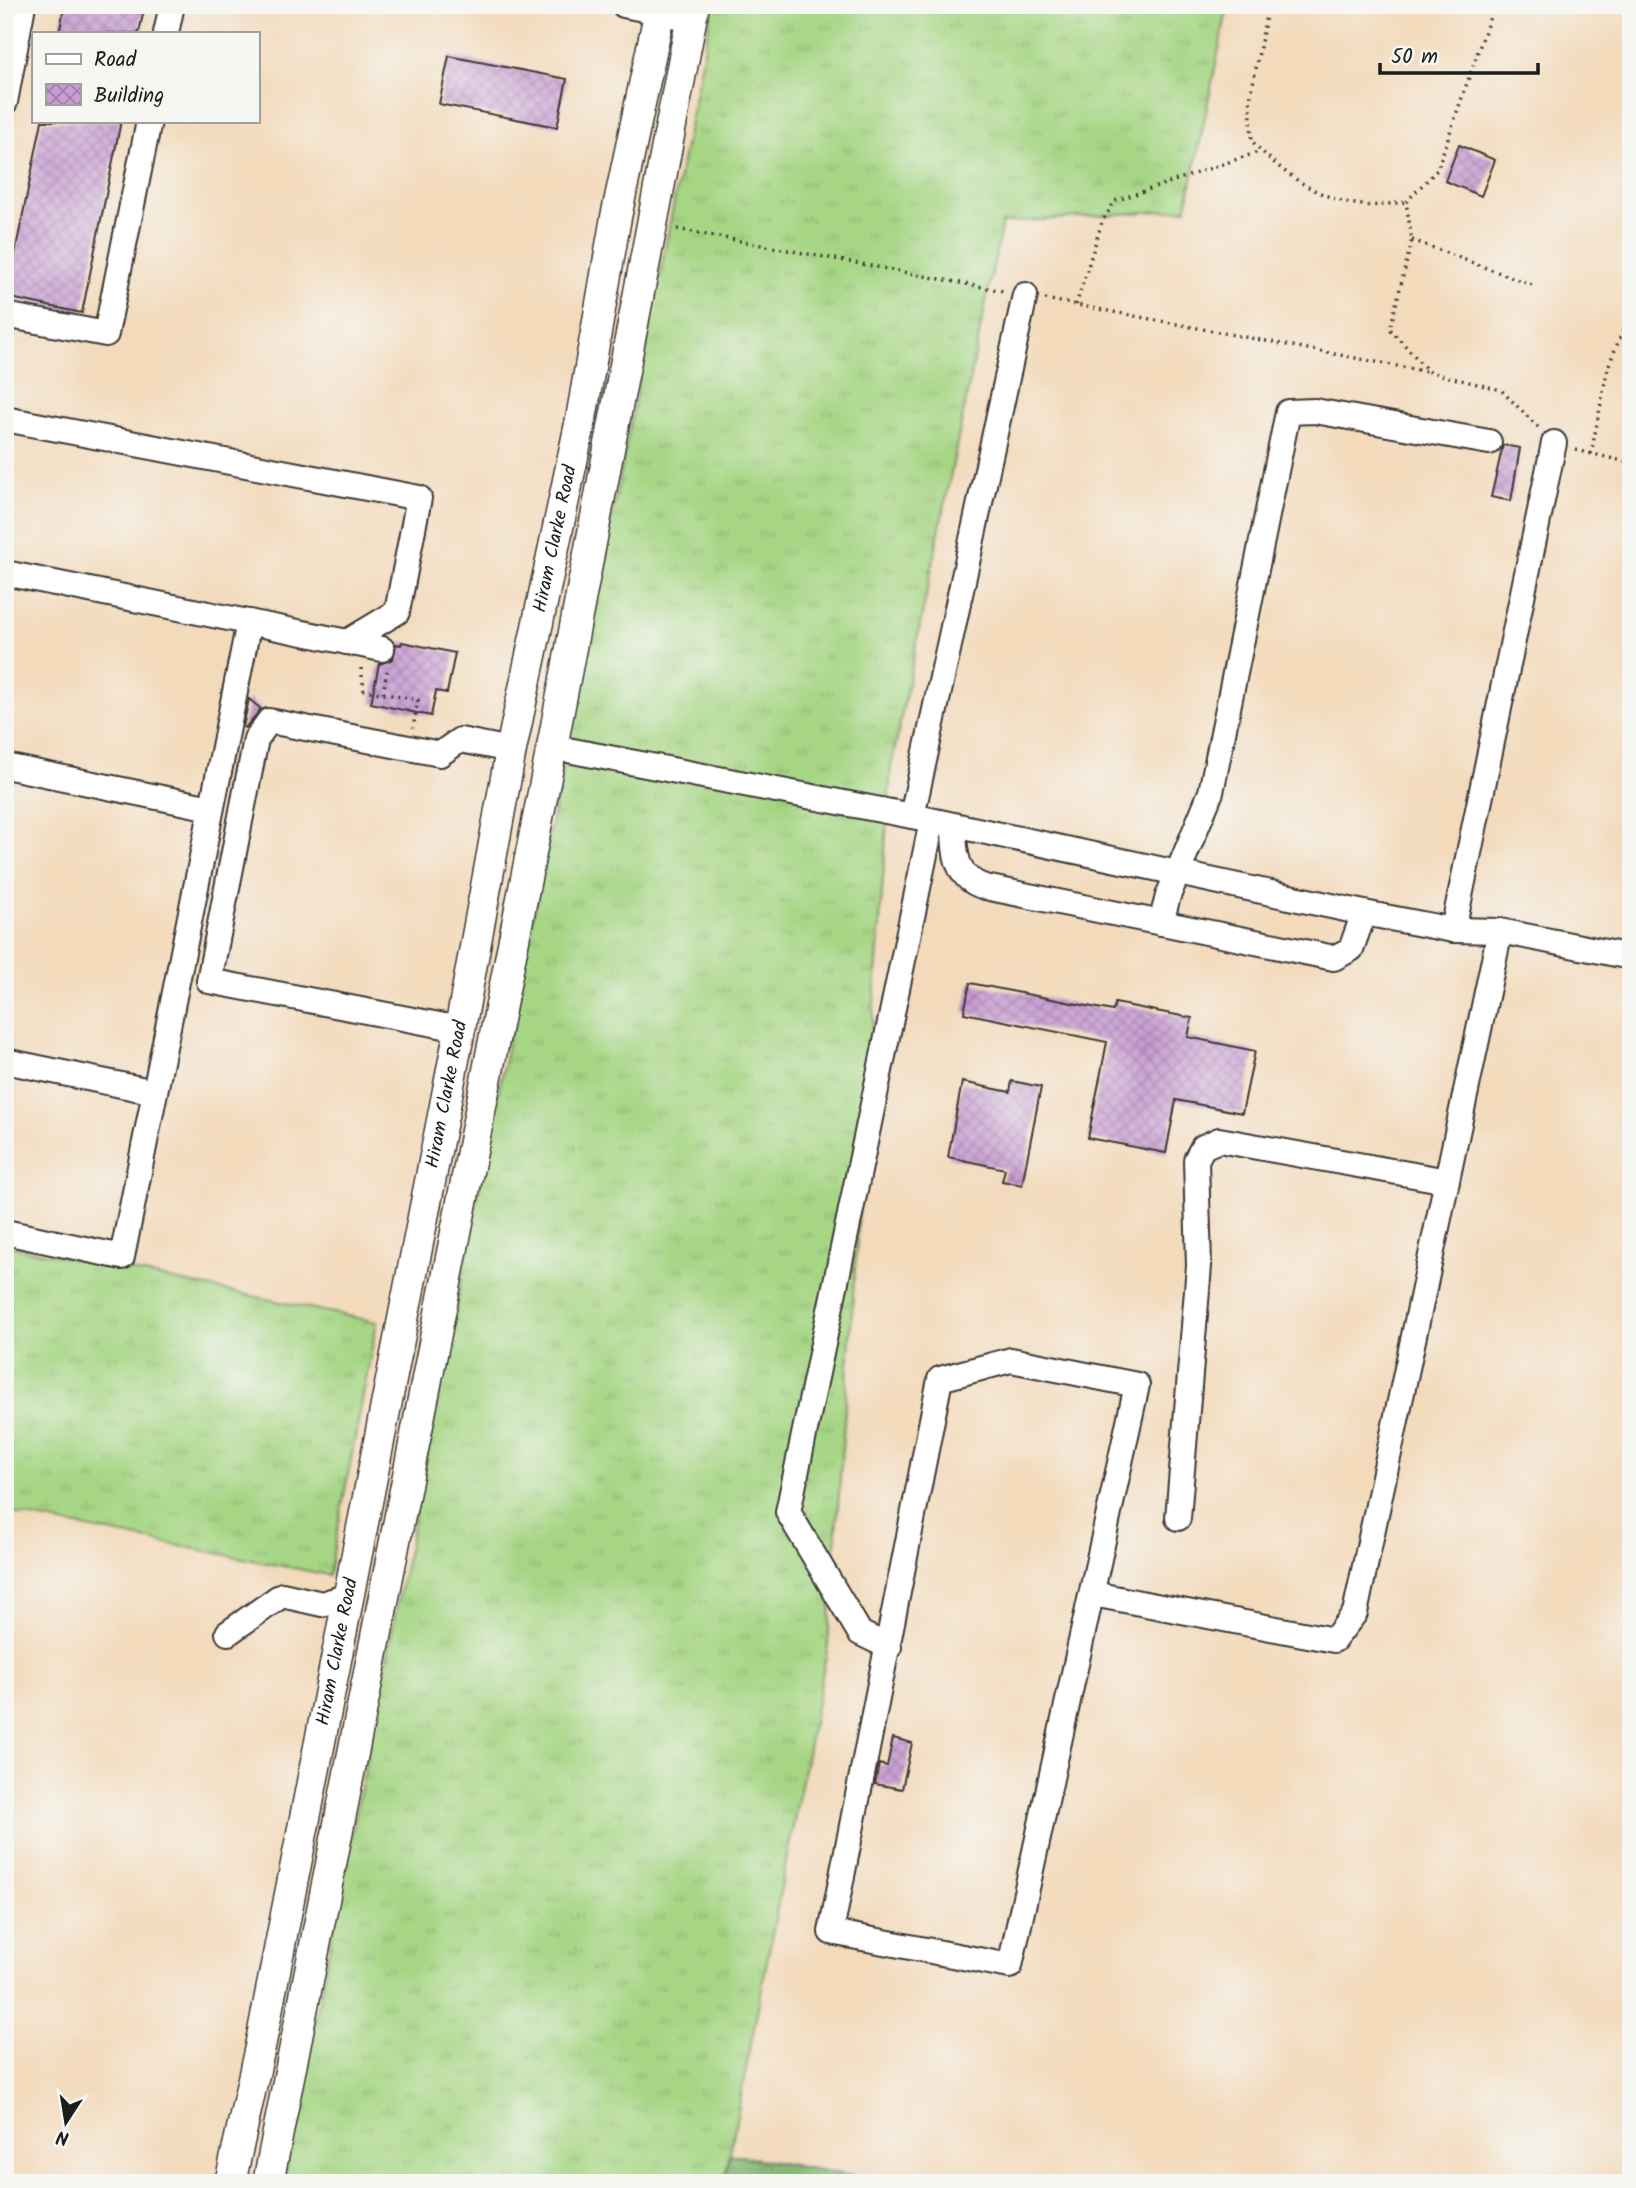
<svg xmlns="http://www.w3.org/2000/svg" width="1636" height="2188" font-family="Kalam,sans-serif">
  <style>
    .grass { fill: url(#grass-tufts); stroke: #617950; stroke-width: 2 }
    .forest { fill: url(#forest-crowns); stroke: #506a47; stroke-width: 2 }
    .building { fill: url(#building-cross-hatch) }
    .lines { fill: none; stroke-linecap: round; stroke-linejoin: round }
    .minor-casing { stroke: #3c3834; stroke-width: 28 }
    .major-casing { stroke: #3c3834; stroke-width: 33 }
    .path { stroke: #3c3834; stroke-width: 3.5; stroke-dasharray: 2 5; stroke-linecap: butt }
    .minor { stroke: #fff; stroke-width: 24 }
    .major { stroke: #fff; stroke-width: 30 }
    .labels { text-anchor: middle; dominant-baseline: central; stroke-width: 5; stroke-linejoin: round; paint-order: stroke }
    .street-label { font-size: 19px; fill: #1c1c1c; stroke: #f6f6f2 }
  </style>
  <defs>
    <pattern id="grass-tufts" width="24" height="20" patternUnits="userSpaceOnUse" patternTransform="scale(1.75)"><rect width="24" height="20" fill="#a6d684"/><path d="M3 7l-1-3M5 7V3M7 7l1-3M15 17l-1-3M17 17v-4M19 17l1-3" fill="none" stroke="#8eb771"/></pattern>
    <pattern id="forest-crowns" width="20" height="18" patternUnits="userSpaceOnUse" patternTransform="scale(1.75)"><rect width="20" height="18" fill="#84b772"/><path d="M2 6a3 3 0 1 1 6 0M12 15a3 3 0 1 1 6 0" fill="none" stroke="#6b945d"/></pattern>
    <pattern id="building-cross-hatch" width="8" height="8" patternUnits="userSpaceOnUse" patternTransform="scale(1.75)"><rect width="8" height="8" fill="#c89bd2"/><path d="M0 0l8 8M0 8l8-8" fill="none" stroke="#a27eaa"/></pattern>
  </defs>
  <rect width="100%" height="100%" fill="#f6f6f2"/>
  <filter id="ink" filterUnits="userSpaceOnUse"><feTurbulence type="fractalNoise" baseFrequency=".0143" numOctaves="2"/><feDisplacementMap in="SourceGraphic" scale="14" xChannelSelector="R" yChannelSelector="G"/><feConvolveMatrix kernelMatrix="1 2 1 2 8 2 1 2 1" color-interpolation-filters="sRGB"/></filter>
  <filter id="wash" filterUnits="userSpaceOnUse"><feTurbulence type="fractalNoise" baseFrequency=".00686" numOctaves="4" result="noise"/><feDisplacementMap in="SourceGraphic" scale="28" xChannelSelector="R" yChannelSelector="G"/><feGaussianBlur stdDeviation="1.57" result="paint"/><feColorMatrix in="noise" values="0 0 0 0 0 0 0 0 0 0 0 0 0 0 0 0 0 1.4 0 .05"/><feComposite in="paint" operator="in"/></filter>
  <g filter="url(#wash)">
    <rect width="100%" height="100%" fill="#f3dabb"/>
    <g class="grass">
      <polygon points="713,5 1228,5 1186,209 1002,223 891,767 828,1645 724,2183 283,2183"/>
      <polygon points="5,1245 377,1322 329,1575 5,1512"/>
    </g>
    <polygon class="forest" points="730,2154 891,2183 724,2183"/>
    <g id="blocks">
      <g class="building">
        <polygon points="65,5 145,5 139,33 59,33"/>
        <polygon points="449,56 567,79 557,127 439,104"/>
        <polygon points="42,121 121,121 82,313 6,297"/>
        <polygon points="1459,145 1495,160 1481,196 1445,181"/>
        <polygon points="1503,445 1520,448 1511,501 1491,497"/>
        <polygon points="402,642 455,653 447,693 436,691 431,716 371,703 379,664 393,659 396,644 401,645"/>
        <polygon points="249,699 261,709 245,728 243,727"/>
        <polygon points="970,983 1113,1011 1115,1003 1192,1018 1188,1037 1255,1051 1242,1113 1176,1100 1166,1153 1088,1138 1107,1042 964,1013"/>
        <polygon points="1012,1081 1041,1087 1022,1185 1002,1181 1005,1169 948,1157 962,1082 1010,1092"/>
        <polygon points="893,1738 912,1743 902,1789 875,1784 879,1764 887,1766"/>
      </g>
    </g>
  </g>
  <g filter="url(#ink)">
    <use href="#blocks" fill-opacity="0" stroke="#3c3834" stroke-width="2"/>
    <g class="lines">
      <defs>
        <g id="minor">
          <polyline points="624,5 692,19"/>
          <polyline points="166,33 172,5"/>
          <polyline points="5,102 23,5"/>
          <polyline points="5,315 106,334 149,121"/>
          <polyline points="5,419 419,498 397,612 347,642"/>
          <polyline points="5,573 382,649"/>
          <polyline points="552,747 912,816 1364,913 1453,930 1500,931 1631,957"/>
          <polyline points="5,766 211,808"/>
          <polyline points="912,816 1025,295"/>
          <path d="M954 826C954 853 956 879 985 887L1334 958 1351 949 1364 913"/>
          <polyline points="1161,923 1168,896 1211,792 1288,412 1315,411 1489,442"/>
          <polyline points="1453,930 1554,443"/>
          <polyline points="460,1029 209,981 256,739 269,721 440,754 460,740 511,750"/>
          <polyline points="5,1061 155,1092"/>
          <polyline points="5,1232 122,1257 249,622"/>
          <polygon points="1011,1360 1137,1385 1010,1966 831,1932 940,1379"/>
          <polyline points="1178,1518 1199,1266 1196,1160 1203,1147 1219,1140 1447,1181"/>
          <polyline points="1093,1594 1334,1640 1355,1613 1500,931"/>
          <polyline points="228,1633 282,1595 322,1604 348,1596"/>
          <polyline points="889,1647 860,1633 788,1512 932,821"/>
        </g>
        <g id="major">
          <path id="s1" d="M230 2183 260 2047 460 1029 511 750 581 419 616 217 661 5"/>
          <polyline points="268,2183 552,747 694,5"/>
        </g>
      </defs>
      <use href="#minor" class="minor-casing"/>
      <use href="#major" class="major-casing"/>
      <g class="path">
        <path d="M1268 5 1250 100 1252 141C1280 172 1319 200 1362 205 1376 207 1392 203 1406 202"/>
        <polyline points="1494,5 1437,170 1406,202 1412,240 1390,329 1429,372 1501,390 1540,429"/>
        <polyline points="677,229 1003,291"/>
        <polyline points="1412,240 1532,285"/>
        <polyline points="1045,299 1429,372"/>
        <polyline points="1076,305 1102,222 1115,201 1261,151"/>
        <polyline points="1576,450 1631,463"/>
        <polyline points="1591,454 1608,367 1631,311"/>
        <polyline points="361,668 364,690 418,700 413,728"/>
        <polyline points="383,693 387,671"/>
      </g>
      <use href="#minor" class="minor"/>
      <use href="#major" class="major"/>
    </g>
  </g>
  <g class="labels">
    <g class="street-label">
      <text stroke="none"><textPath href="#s1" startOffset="1676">Hiram Clarke Road</textPath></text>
      <text stroke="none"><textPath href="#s1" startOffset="1110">Hiram Clarke Road</textPath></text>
      <text stroke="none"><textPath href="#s1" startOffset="542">Hiram Clarke Road</textPath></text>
    </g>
  </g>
  <rect width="1636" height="2188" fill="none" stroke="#f6f6f2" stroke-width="28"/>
  <rect x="32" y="32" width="228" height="91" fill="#f6f6f2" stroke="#9f9f9c" stroke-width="2"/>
  <rect x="46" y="54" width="35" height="10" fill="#ffffff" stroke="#9f9f9c" stroke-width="2"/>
  <text x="94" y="66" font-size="21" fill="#1c1c1c">Road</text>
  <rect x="46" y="84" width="35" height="21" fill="url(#building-cross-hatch)" stroke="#9f9f9c" stroke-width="2"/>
  <text x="94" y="102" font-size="21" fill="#1c1c1c">Building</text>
  <g transform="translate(66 2122) rotate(192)" stroke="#f6f6f2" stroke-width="5" paint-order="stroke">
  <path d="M0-5L12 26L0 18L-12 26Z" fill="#1c1c1c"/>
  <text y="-10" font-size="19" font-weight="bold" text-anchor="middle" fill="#1c1c1c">N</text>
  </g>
  <path d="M1380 63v10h158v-10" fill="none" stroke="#1c1c1c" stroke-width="3.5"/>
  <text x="1391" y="63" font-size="21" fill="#1c1c1c" stroke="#f6f6f2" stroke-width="5" paint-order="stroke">50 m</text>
</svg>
